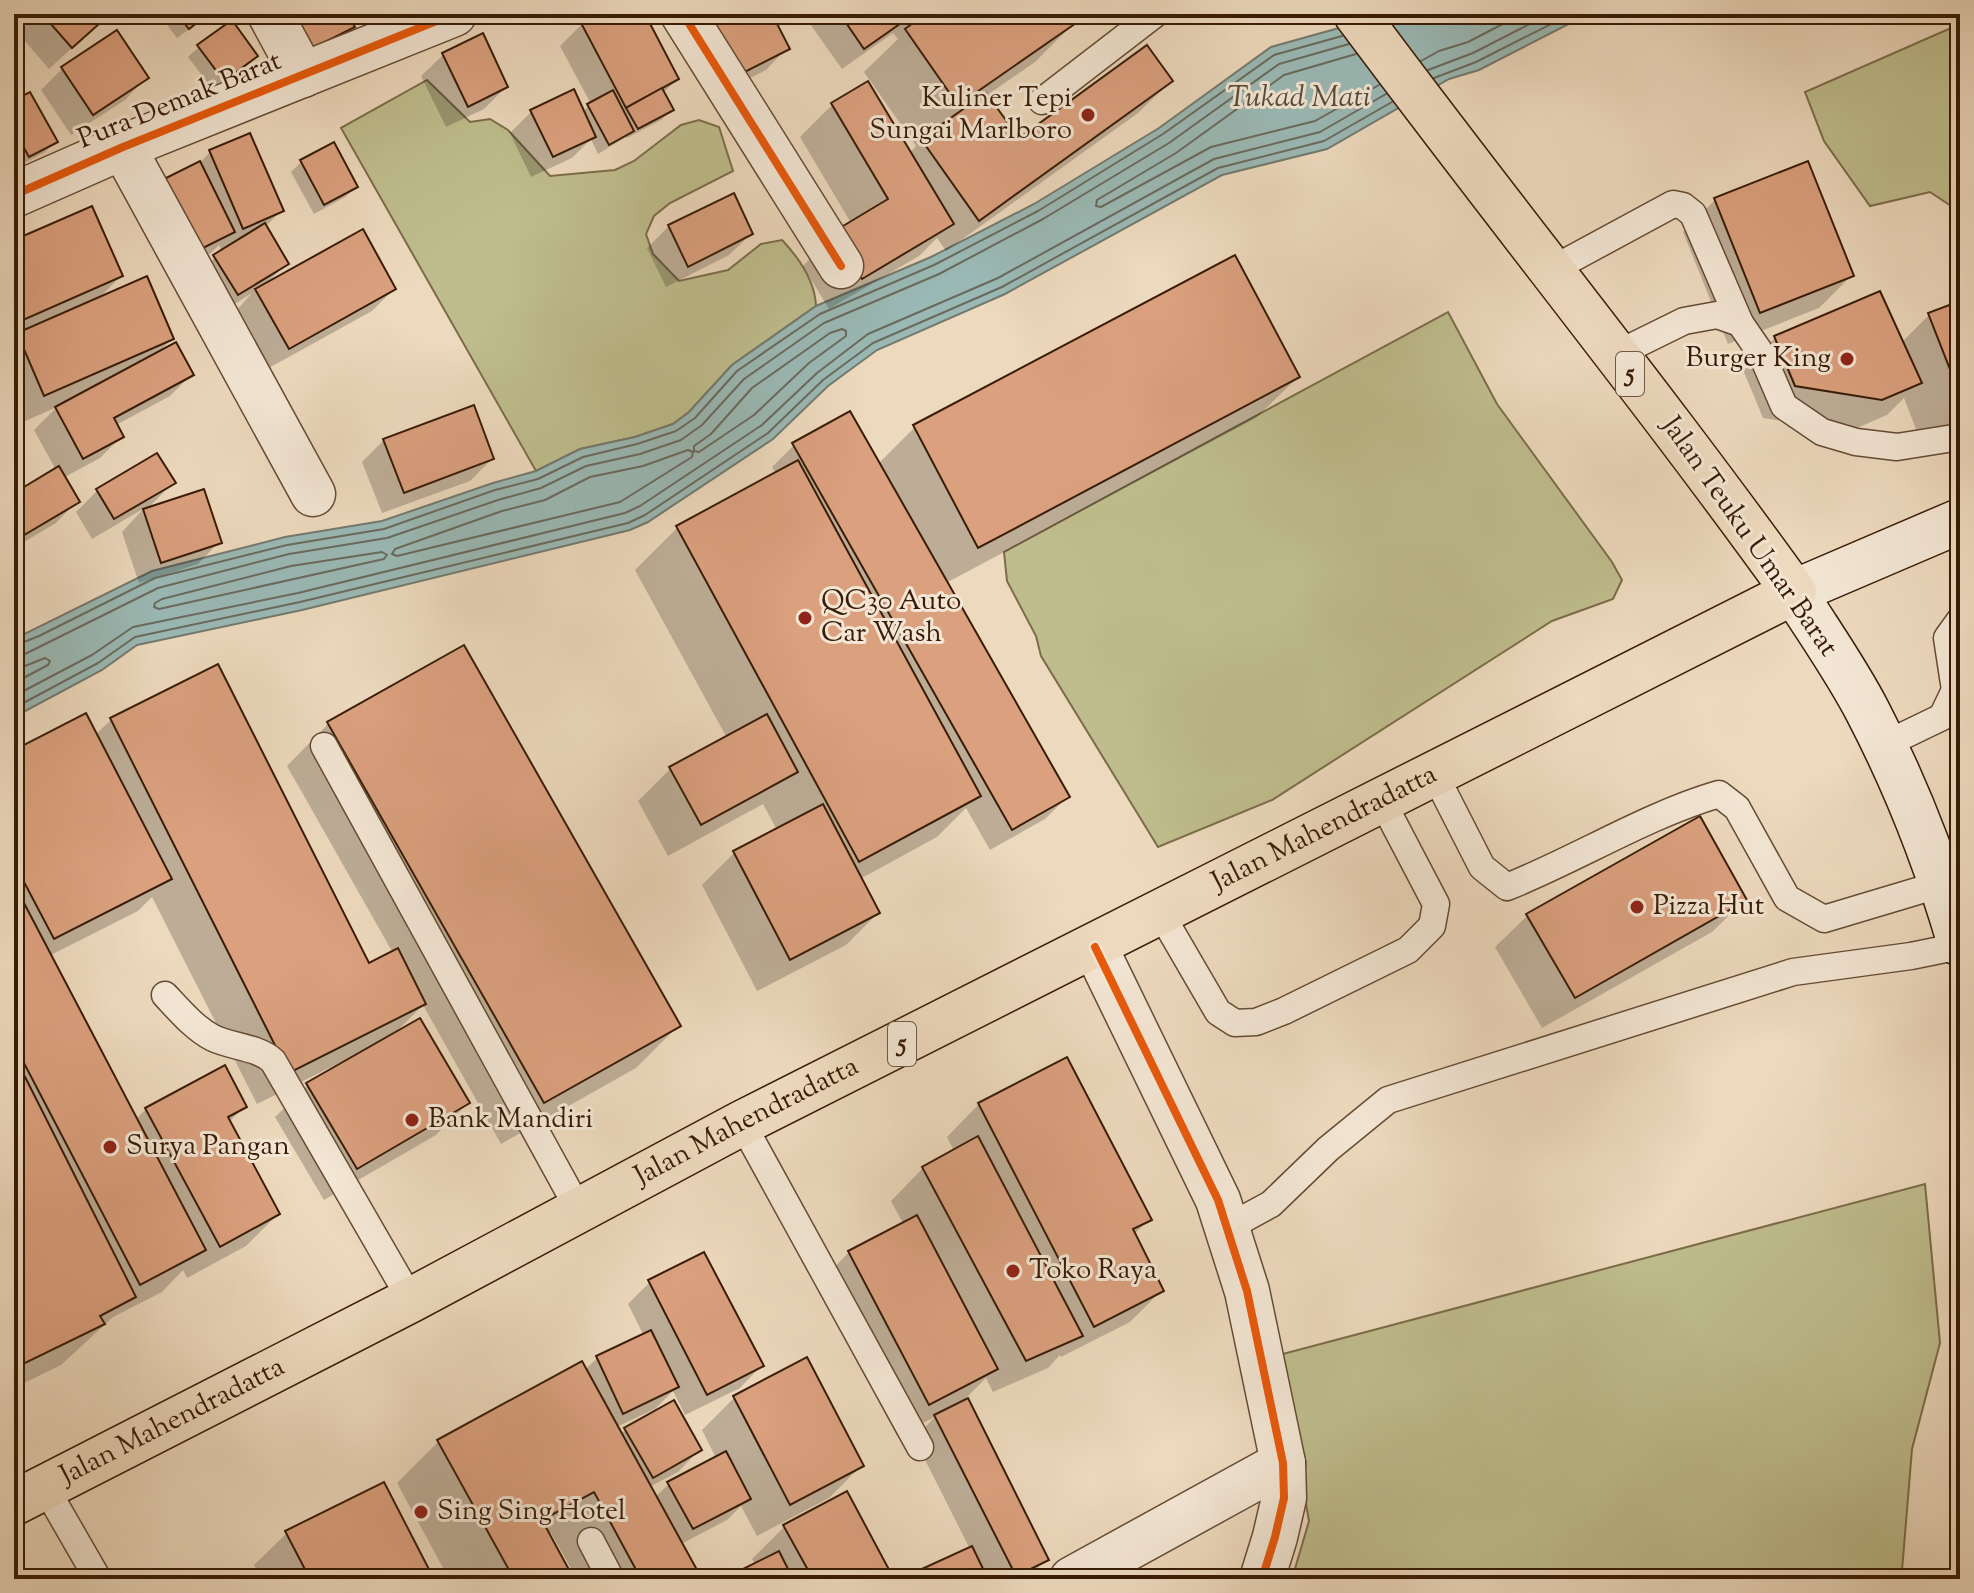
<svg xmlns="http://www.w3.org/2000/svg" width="1974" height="1593" font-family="'Sorts Mill Goudy',serif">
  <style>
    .green { fill: #bfbd8d; stroke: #7c6c4a; stroke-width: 2 }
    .water { fill: #9ab9b5; stroke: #737a6f; stroke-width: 2 }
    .shadow { fill: #0003 }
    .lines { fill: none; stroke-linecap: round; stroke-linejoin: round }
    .shore { stroke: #696a5e; stroke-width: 2 }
    .building { fill: #dba07e; stroke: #381c06; stroke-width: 2 }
    .lane-casing { stroke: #654b34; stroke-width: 29 }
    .street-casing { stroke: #654b34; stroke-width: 47 }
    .secondary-casing { stroke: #381c06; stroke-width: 47 }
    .highway-casing { stroke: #381c06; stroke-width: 47 }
    .lane { stroke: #f3e6d4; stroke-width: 26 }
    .street { stroke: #f3e6d4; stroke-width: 44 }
    .secondary { stroke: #f3e6d4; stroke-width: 44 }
    .highway { stroke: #edd9bd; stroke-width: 44 }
    .cycleway-casing { stroke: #f3e6d4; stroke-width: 13 }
    .cycleway { stroke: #e8590c; stroke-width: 8 }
    .poi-dot { fill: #8f2418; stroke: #f3e6d4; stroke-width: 3 }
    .labels { text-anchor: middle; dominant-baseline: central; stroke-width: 6; stroke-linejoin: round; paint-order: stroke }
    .shield { fill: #f3e6d4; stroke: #705944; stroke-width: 2 }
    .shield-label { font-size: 26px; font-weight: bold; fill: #381c06 }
    .poi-label { font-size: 28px; fill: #381c06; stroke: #f3e6d4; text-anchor: start }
    .street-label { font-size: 28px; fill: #381c06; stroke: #f3e6d4 }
    .water-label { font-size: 30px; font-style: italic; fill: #554b3b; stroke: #f3e6d4 }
  </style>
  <rect width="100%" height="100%" fill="#edd9bd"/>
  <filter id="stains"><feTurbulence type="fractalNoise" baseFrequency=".0025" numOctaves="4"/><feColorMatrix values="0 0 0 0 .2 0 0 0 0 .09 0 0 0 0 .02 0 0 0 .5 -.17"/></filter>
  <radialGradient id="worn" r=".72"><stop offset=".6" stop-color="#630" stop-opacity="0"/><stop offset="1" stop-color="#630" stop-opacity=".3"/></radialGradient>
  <g class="green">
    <polygon points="1960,24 1960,212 1930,192 1870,206 1824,141 1805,92"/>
    <path d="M427 80 470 122 490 119 508 130 550 176 615 170 634 161 681 125 699 120 719 127 733 171 670 203 654 216 646 234 653 254 679 281 728 270 761 244 782 240C799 258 815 281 816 306L732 365 689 412 673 424 635 437 580 449 536 471 341 128Z"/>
    <polygon points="1448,312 1497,404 1612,562 1622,580 1613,599 1552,621 1272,800 1158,847 1041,656 1036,636 1007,581 1004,552"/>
    <polygon points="1925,1184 1940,1343 1912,1449 1902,1571 1849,1579 1292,1579 1309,1521 1279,1355"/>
  </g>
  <polygon class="water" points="1389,14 1588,14 1479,70 1449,79 1327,149 1222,175 1005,294 877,350 828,386 773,439 648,522 630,530 302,610 137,645 102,670 14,717 14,639 152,571 285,537 382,521 493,483 536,471 580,449 635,437 673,424 689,412 732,365 816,306 931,257 1034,204 1159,128 1271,47"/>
  <g class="shadow">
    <polygon points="37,14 105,14 84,37 49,69 18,33"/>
    <polygon points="159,14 209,14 177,38"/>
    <polygon points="601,14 642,14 677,79 663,93 672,110 661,120 627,138 626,137 598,154 591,139 572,158 531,177 510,133 531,112 582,112 591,104 560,46 582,24"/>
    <polygon points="735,14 769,14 787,48 766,70 709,99 684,50"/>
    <polygon points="803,14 1091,14 1067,30 1035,62 986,96 1018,141 1171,81 1138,113 946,251 937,238 919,256 829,309 803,266 835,233 851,223 800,137 832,105 867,83 909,154 916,146 864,72 898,39 893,33 842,69"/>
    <polygon points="199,47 255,56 213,90 188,57"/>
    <polygon points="443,55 506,87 484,109 446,127 421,76"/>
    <polygon points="62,69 146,78 125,100 71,135 41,90"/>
    <polygon points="14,103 55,141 45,152 18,166 14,159"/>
    <polygon points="210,152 282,210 265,227 287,263 266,284 394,289 372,311 267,369 235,312 252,293 216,316 192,278 222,252 219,245 211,253 169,274 198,165"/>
    <polygon points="301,162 356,187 345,197 314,214 291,172"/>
    <polygon points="733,195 751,234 729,255 666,287 647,248 669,226"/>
    <polygon points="1715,200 1851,276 1819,308 1728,344 1683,232"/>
    <polygon points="14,243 121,276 97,300 172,339 159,352 192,374 170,396 116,425 122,436 100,458 63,478 77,501 56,523 14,548 14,495 56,470 34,430 57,407 14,426"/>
    <polygon points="1960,303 1960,436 1924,450 1904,398 1887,415 1848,432 1763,418 1743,370 1775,338 1901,343 1929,315"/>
    <polygon points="1298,377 1256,418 946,583 1067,797 1045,819 990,850 966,808 937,837 860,879 878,913 846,945 757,991 702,885 734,853 777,830 763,804 668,856 638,801 670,769 727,738 635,570 677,528 776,474 772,467 794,445 878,464 915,427"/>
    <polygon points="384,440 492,459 470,481 382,513 362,462"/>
    <polygon points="173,483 146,510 219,542 198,564 139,583 122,532 143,509 92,539 76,512 97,491"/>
    <polygon points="217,667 368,965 393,953 287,766 328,724 678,1026 636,1068 501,1144 423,1005 395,1033 468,1103 436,1135 324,1200 275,1117 308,1085 344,1064 343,1061 257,1104 152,897 138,911 49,956 135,1120 146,1109 245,1106 228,1123 278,1214 246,1246 187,1278 183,1270 162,1292 113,1317 61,1365 14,1388 14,752 95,735 111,720"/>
    <polygon points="1745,900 1712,932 1542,1028 1495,947 1528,915"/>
    <polygon points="979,1104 1150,1219 1133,1235 1162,1290 1130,1322 1061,1357 1060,1355 1048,1368 993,1392 986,1378 966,1398 1047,1559 1027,1579 910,1579 970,1549 914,1438 935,1417 897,1436 817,1285 849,1252 904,1225 891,1201 923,1168 954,1151 947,1137"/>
    <polygon points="650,1282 761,1366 740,1388 685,1415 673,1391 655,1409 616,1427 620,1435 626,1429 699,1450 678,1472 649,1487 655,1497 669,1484 716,1458 702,1430 734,1398 806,1360 861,1466 829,1498 757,1536 741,1506 727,1520 681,1544 700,1579 577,1579 551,1533 547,1535 572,1579 449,1579 397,1483 438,1442 585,1370 597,1358 644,1336 628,1304"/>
    <polygon points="785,1526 892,1579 727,1579 756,1565 752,1559"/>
    <polygon points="287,1533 431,1579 261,1579 254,1565"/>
  </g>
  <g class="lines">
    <g class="shore">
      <polyline points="1356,54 1284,75 1176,153 1097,200 1096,206 1101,207 1211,147 1315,121 1379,85"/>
      <polyline points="1421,61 1439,51 1468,42 1522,14"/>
      <polyline points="1428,70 1473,53 1549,14"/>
      <polyline points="1434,78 1476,62 1571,14"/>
      <polygon points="842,329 846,331 846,336 809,363 754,415 699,452 694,451 694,446 711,434 752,388 830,333"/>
      <polygon points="688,450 693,452 692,457 620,502 397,556 392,554 395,549 502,511 545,500 590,477 643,466"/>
      <polygon points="382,552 387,555 384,559 159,609 154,607 155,603 162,599 291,566"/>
      <polyline points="14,646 39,636 155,578 287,545 384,529 495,490 538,479 583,457 637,444 676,431 695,418 737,371 820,314 934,265 1038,211 1163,134 1274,55 1342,36"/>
      <polyline points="14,656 25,654 158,588 289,554 387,538 498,500 541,488 586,466 640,454 681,440 702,425 744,379 824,323 939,274 1043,219 1169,143 1279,64 1349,44"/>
      <polyline points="14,668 25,666 45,658 50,661 48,665 14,683"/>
      <polyline points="14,696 92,655 133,627 298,593 625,513 640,506 762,425 817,373 868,334 998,278 1214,159 1320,132 1386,94"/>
      <polyline points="14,708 98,663 135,637 300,602 628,523 645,515 768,433 823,380 873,343 1002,287 1218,168 1324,141 1392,102"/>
    </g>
  </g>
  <g class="building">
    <polygon points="42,14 107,14 109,15 72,48"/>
    <polygon points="177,14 208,14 189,29"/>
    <polygon points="288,14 348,14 355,27 307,51"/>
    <polygon points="597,14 645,14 679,79 626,108 581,23"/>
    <polygon points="730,14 772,14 790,49 731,79 705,27"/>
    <polygon points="840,14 914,14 864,49"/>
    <polygon points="925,14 1075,14 1079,21 958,105 905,29"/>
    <polygon points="232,20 258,56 224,81 197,45"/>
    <polygon points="117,30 149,78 93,115 61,67"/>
    <polygon points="483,33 508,87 468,107 442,53"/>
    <polygon points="1147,45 1173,81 979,221 921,139 986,93 1019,138"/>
    <polygon points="868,81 954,224 862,279 833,232 888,199 831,103"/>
    <polygon points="662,88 674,110 638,129 626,108"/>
    <polygon points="574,89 596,137 553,157 530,110"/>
    <polygon points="613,90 634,131 609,145 587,104"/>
    <polygon points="30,92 58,142 29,157 14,130 14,100"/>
    <polygon points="250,133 284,211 243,229 209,150"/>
    <polygon points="334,142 358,187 324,205 300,160"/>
    <polygon points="200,161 235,232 191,254 156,183"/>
    <polygon points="1808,161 1854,276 1760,313 1714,198"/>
    <polygon points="734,193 753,234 688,267 668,225"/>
    <polygon points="92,206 123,276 14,324 14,240"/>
    <polygon points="265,223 289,264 238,295 213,255"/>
    <polygon points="363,229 396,289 289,349 255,289"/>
    <polygon points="1235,255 1300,377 978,548 913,425"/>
    <polygon points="147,276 174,339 44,396 17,333"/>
    <polygon points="1880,291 1922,383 1882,400 1795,386 1774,336"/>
    <polygon points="1960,301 1960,395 1928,313"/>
    <polygon points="176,342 194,375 114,418 124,437 83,459 55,407"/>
    <polygon points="474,405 494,459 404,493 383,439"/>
    <polygon points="850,411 1070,797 1012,830 792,443"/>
    <polygon points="157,453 176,483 114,519 96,489"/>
    <polygon points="798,460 981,796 859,862 676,526"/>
    <polygon points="59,466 80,502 14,541 14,493"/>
    <polygon points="204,489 222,543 161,563 143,509"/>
    <polygon points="464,645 681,1026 544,1103 327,722"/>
    <polygon points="218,664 369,963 398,948 426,1004 289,1073 110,718"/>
    <polygon points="86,713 172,879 54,939 14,863 14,750"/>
    <polygon points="767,714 798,772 701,825 669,767"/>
    <polygon points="823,804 880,913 790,960 733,851"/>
    <polygon points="1700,816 1747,900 1575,998 1526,914"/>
    <polygon points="14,884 206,1250 140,1285 14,1044"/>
    <polygon points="420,1018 470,1103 357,1169 306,1083"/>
    <polygon points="14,1055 136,1297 100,1316 105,1324 21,1365 14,1351"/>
    <polygon points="1067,1057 1152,1220 1133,1229 1164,1291 1094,1327 978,1103"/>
    <polygon points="225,1065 247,1107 228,1117 280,1214 220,1247 145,1108"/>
    <polygon points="978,1136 1083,1336 1026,1361 922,1167"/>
    <polygon points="917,1215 998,1369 929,1405 848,1251"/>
    <polygon points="704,1252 764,1366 707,1395 648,1280"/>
    <polygon points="651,1330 679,1387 623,1414 596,1356"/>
    <polygon points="807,1357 864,1466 790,1505 733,1396"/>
    <polygon points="582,1361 652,1488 702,1579 641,1579 594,1492 542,1520 574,1579 514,1579 437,1440"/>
    <polygon points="968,1398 1049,1560 1016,1576 934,1415"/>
    <polygon points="674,1400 702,1450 653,1478 624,1428"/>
    <polygon points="726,1451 751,1499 693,1529 667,1482"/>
    <polygon points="384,1482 434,1579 310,1579 285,1531"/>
    <polygon points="847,1491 894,1579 813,1579 783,1525"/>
    <polygon points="972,1546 988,1579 916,1579 913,1573"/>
    <polygon points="779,1551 793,1579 723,1579"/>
  </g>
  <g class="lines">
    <defs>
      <g id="lane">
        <polyline points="1042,101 1155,14"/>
        <polyline points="1551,270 1673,204 1683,206 1693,214 1740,323"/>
        <polyline points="1615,355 1684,321 1717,315 1740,323 1762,355 1784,406 1822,432 1856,442 1897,447 1960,437"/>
        <polyline points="1884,745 1942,717 1955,690 1947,638 1960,620"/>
        <polyline points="324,746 579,1210"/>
        <path d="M1435 775 1482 867 1507 887C1577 859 1647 815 1719 794L1737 808 1787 898 1824 919 1951 881"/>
        <polyline points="1161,914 1218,1012 1235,1023 1256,1022 1284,1011 1408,950 1432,926 1436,904 1382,801"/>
        <path d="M165 995C179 1010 194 1028 213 1038 232 1047 258 1047 273 1061L411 1300"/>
        <polyline points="742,1123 920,1447"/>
        <polyline points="1227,1228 1271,1204 1328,1149 1388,1100 1793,972 1911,956 1960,946"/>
        <polyline points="45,1487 98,1579"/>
        <polyline points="591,1541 611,1579"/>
      </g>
      <g id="street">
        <polyline points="270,14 303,75"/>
        <polyline points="683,14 841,266"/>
        <polyline points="123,147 313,494"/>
        <polyline points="14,195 123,147 454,14"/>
        <polyline points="1095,947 1218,1200 1247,1291 1283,1463 1284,1498 1275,1537 1262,1579"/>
        <polyline points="1072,1579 1283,1463"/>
      </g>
      <path id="secondary" d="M1960 521 1794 592C1819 632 1847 671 1868 712 1906 785 1937 865 1960 944"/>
      <g id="highway">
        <path id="s1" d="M14 1503 411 1300 742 1123 1794 592C1653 396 1500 208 1356 14"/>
      </g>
    </defs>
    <use href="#lane" class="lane-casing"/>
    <use href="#street" class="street-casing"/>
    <use href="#secondary" class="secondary-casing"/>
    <use href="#highway" class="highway-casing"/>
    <use href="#lane" class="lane"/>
    <use href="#street" class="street"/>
    <use href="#secondary" class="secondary"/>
    <use href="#highway" class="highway"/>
    <defs>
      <g id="cycleway">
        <polyline points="683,14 841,266"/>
        <polyline points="14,195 123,147 454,14"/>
        <polyline points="1095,947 1218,1200 1247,1291 1283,1463 1284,1498 1275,1537 1262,1579"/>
      </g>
    </defs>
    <use href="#cycleway" class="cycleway-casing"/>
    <use href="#cycleway" class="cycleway"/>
  </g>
  <g class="poi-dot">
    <circle cx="1088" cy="115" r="8"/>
    <circle cx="1847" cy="359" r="8"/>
    <circle cx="805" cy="618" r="8"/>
    <circle cx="1637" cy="907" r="8"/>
    <circle cx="412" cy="1120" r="8"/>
    <circle cx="110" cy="1147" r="8"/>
    <circle cx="1013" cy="1271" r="8"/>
    <circle cx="421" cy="1512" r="8"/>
  </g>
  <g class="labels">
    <g class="shield">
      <rect x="1616" y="352" width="28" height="44" rx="6"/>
      <rect x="888" y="1022" width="28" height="44" rx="6"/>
    </g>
    <g class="shield-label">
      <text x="1630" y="374">5</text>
      <text x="902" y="1044">5</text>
    </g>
    <g class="poi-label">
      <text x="1072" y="99" text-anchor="end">Kuliner Tepi<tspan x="1072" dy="32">Sungai Marlboro</tspan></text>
      <text x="1831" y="359" text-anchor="end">Burger King</text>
      <text x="821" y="602">QC30 Auto<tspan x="821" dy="32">Car Wash</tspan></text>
      <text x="1653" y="907">Pizza Hut</text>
      <text x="428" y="1120">Bank Mandiri</text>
      <text x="126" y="1147">Surya Pangan</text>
      <text x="1029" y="1271">Toko Raya</text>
      <text x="437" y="1512">Sing Sing Hotel</text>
    </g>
    <g class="street-label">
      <text transform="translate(180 101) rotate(-22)">Pura Demak Barat</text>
      <text transform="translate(1749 537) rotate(55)">Jalan Teuku Umar Barat</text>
      <text stroke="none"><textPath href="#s1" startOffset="1474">Jalan Mahendradatta</textPath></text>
      <text stroke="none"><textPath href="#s1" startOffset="826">Jalan Mahendradatta</textPath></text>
      <text stroke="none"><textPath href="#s1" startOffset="178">Jalan Mahendradatta</textPath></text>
    </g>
    <g class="water-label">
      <text x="1299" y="98">Tukad Mati</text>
    </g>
  </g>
  <rect width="1974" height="1593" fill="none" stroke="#edd9bd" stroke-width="48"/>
  <rect x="16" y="16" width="1942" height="1561" fill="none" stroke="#381c06" stroke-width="4"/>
  <rect x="24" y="24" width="1926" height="1545" fill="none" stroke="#381c06" stroke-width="2"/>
  <rect width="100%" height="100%" filter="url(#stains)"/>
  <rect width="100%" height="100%" fill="url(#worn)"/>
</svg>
